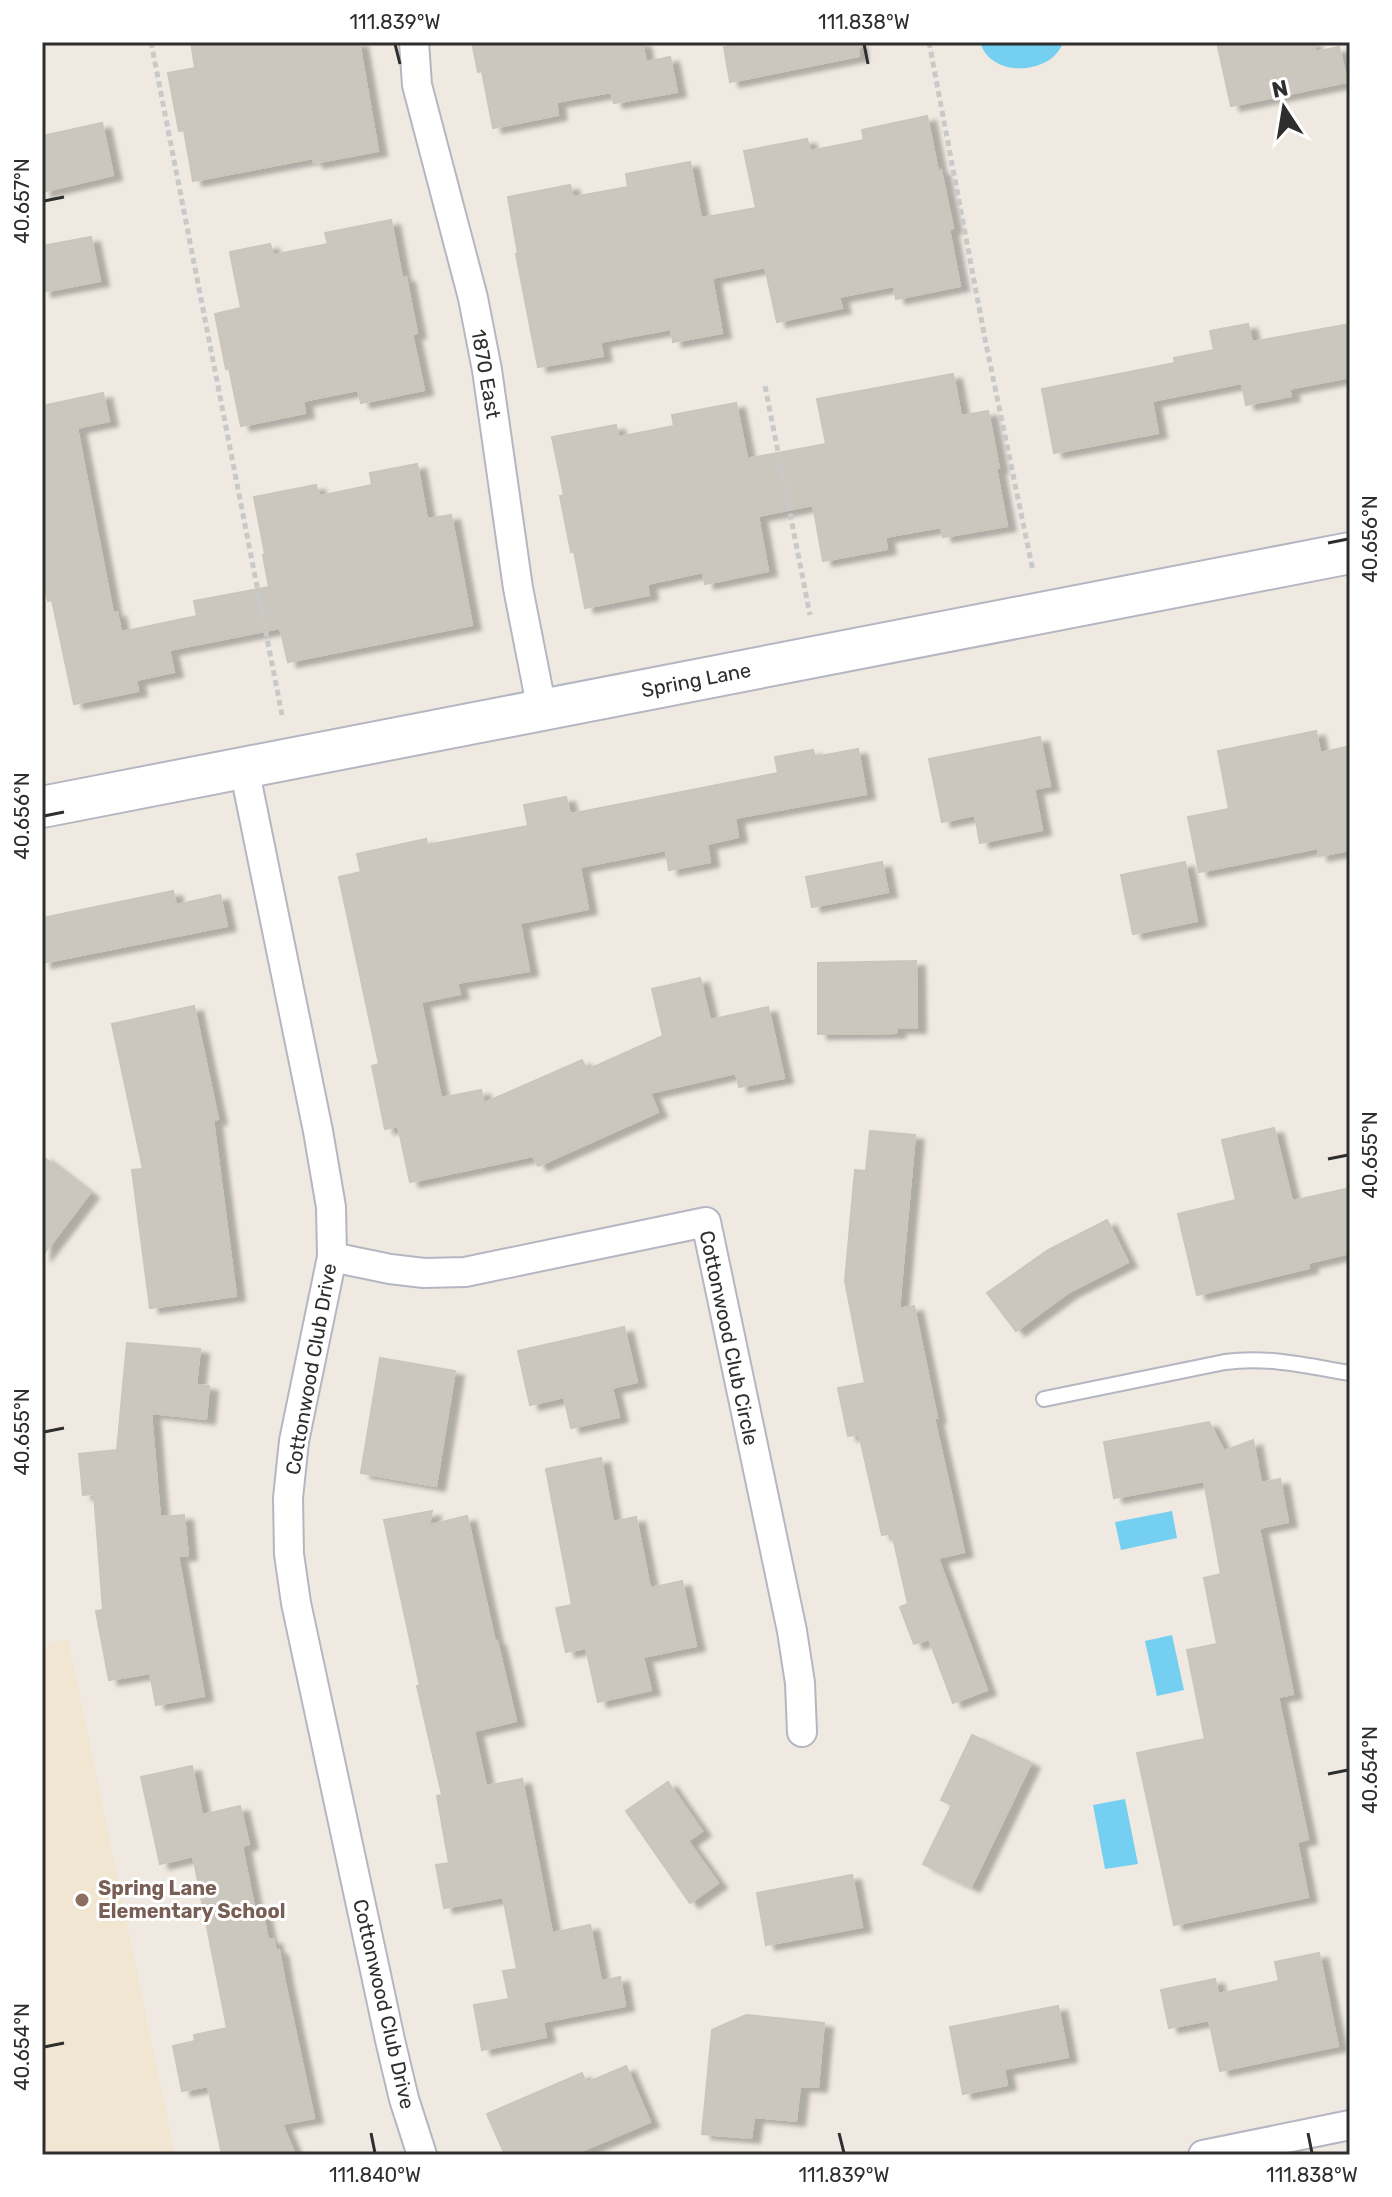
<svg xmlns="http://www.w3.org/2000/svg" width="1392" height="2197" font-family="Rubik,sans-serif">
  <style>
    .education { fill: #f0e6d1 }
    .water { fill: #75cff0 }
    .building { fill: #cbc7bf; stroke: #cbc5ba; stroke-width: 2; filter: url(#shadow) }
    .lines { fill: none; stroke-linecap: round; stroke-linejoin: round }
    .lane-casing { stroke: #b4b7c1; stroke-width: 18 }
    .street-casing { stroke: #b4b7c1; stroke-width: 32 }
    .secondary-casing { stroke: #b4b7c1; stroke-width: 44 }
    .path { stroke: #c9c9c9; stroke-width: 5; stroke-dasharray: 6 4; stroke-linecap: butt }
    .lane { stroke: #fff; stroke-width: 14 }
    .street { stroke: #fff; stroke-width: 28 }
    .secondary { stroke: #fff; stroke-width: 40 }
    .ticks { fill: none; stroke: #2e2e2e; stroke-width: 3 }
    .education-dot { fill: #8d6e63; stroke: #fff; stroke-width: 3 }
    .labels { text-anchor: middle; dominant-baseline: central; stroke-width: 6; stroke-linejoin: round; paint-order: stroke }
    .street-label { font-size: 20px; fill: #2e2e2e; stroke: #fff }
    .education-label { font-size: 20px; font-weight: bold; fill: #785e54; stroke: #fff; text-anchor: start }
    .neatline { fill: none; stroke: #2e2e2e; stroke-width: 3 }
    .ticks-label { font-size: 20px; text-anchor: middle; fill: #2e2e2e }
  </style>
  <defs>
    <filter id="shadow"><feDropShadow dx="9" dy="5" stdDeviation="2" flood-color="#0004"/></filter>
  </defs>
  <rect width="100%" height="100%" fill="#efe9e1"/>
  <polygon class="education" points="68,1639 175,2155 42,2155 42,1646"/>
  <g class="water">
    <path d="M980 42H1064C1061 47 1057 54 1052 58 1029 75 989 72 980 42Z"/>
    <polygon points="1172,1511 1177,1538 1121,1550 1115,1522"/>
    <polygon points="1172,1635 1184,1690 1157,1696 1145,1641"/>
    <polygon points="1125,1799 1138,1864 1105,1869 1093,1805"/>
  </g>
  <g class="building">
    <polygon points="191,42 359,42 378,151 314,163 313,158 193,181 184,130 179,131 168,73 195,68"/>
    <polygon points="472,42 642,42 646,62 670,57 677,92 614,103 611,92 556,102 558,115 493,128 482,71 478,72"/>
    <polygon points="747,42 858,42 859,56 730,82 724,47"/>
    <polygon points="1217,42 1313,42 1315,52 1339,47 1347,82 1231,106"/>
    <polygon points="927,116 938,171 941,170 953,228 949,229 960,286 896,299 894,286 839,297 842,308 777,322 765,267 712,278 722,333 673,342 671,329 600,342 603,356 538,367 516,254 518,254 508,197 570,185 573,197 628,187 626,174 690,162 701,218 756,208 744,151 807,139 810,151 864,140 862,130"/>
    <polygon points="102,123 113,175 42,192 42,136"/>
    <polygon points="391,220 402,278 406,277 417,333 412,334 424,390 361,403 358,390 303,401 305,413 241,426 229,368 226,369 215,314 241,308 230,252 270,244 273,255 328,244 325,233"/>
    <polygon points="91,237 100,281 42,292 42,246"/>
    <polygon points="1248,324 1252,342 1350,324 1350,377 1289,389 1291,396 1246,405 1242,383 1152,401 1158,433 1054,453 1042,389 1175,363 1174,358 1214,350 1210,331"/>
    <polygon points="953,374 961,416 988,411 999,468 996,468 1007,526 943,537 941,527 885,537 887,549 823,561 813,505 758,516 768,571 705,584 703,572 647,584 649,595 585,608 574,551 571,552 560,496 564,495 552,437 616,425 618,437 674,426 672,415 736,403 747,458 751,458 826,444 817,399"/>
    <polygon points="103,393 109,421 77,428 113,613 117,612 121,632 197,616 194,601 269,587 263,555 265,554 254,497 316,485 319,496 372,485 370,473 417,464 427,519 451,515 472,625 288,662 280,628 169,650 174,672 136,680 138,691 74,704 52,600 48,601 42,571 42,406"/>
    <polygon points="1316,731 1320,753 1350,746 1350,850 1319,856 1318,848 1199,872 1188,817 1229,809 1218,751"/>
    <polygon points="1040,737 1050,786 1034,789 1042,830 980,843 975,815 942,822 929,759"/>
    <polygon points="858,749 866,794 735,818 738,837 707,844 710,862 669,870 666,850 580,867 588,909 520,923 529,971 457,983 460,994 421,1002 441,1098 481,1090 484,1103 582,1060 587,1070 663,1036 652,989 700,978 710,1020 768,1007 784,1078 739,1087 736,1073 650,1093 658,1112 538,1166 533,1156 410,1182 398,1126 385,1129 372,1066 379,1064 339,877 361,872 357,854 426,839 427,845 528,826 524,805 566,797 570,814 778,773 775,757 813,750 815,757"/>
    <polygon points="882,862 888,892 812,907 806,877"/>
    <polygon points="1185,862 1197,921 1133,934 1121,875"/>
    <polygon points="173,891 176,905 220,895 227,926 42,963 42,918"/>
    <polygon points="916,961 917,1028 897,1028 896,1033 818,1034 818,963"/>
    <polygon points="194,1006 218,1119 213,1120 236,1296 150,1308 132,1170 143,1169 112,1024"/>
    <polygon points="1274,1128 1292,1201 1350,1188 1350,1253 1308,1263 1309,1268 1197,1295 1178,1214 1236,1200 1222,1140"/>
    <polygon points="870,1131 915,1135 899,1309 914,1306 937,1418 934,1418 964,1552 938,1558 987,1690 953,1703 929,1639 914,1644 900,1607 908,1604 892,1533 882,1535 859,1434 848,1436 838,1388 865,1383 845,1281 855,1170 866,1171"/>
    <polygon points="42,1156 90,1193 42,1256"/>
    <polygon points="1107,1220 1128,1262 1069,1292 1016,1331 987,1293 1048,1250"/>
    <polygon points="624,1327 637,1382 612,1388 619,1417 571,1428 564,1397 530,1405 518,1351"/>
    <polygon points="127,1343 200,1349 196,1385 209,1386 206,1419 151,1413 160,1517 184,1515 188,1555 178,1556 204,1696 156,1705 150,1673 109,1680 96,1611 103,1610 94,1494 83,1495 79,1454 117,1450"/>
    <polygon points="380,1358 455,1371 436,1486 361,1473"/>
    <polygon points="1209,1422 1224,1451 1253,1440 1261,1483 1280,1479 1288,1522 1259,1528 1293,1694 1278,1697 1308,1839 1297,1842 1308,1897 1174,1925 1137,1753 1205,1739 1187,1650 1217,1644 1204,1578 1221,1574 1204,1481 1114,1498 1104,1442"/>
    <polygon points="601,1458 613,1522 636,1517 650,1588 682,1581 696,1646 643,1657 651,1690 598,1702 586,1648 566,1652 556,1608 572,1605 546,1469"/>
    <polygon points="432,1511 429,1525 467,1516 495,1642 497,1641 516,1721 474,1731 486,1786 522,1779 552,1933 590,1925 601,1981 620,1977 625,2006 543,2022 546,2037 482,2050 474,2005 509,1999 503,1971 517,1969 503,1897 444,1908 436,1865 449,1863 437,1796 442,1795 417,1686 420,1686 384,1520"/>
    <polygon points="972,1735 1031,1763 971,1887 923,1864 952,1805 941,1800"/>
    <polygon points="192,1766 202,1815 240,1806 249,1844 242,1846 255,1912 262,1910 268,1940 273,1939 276,1951 279,1950 285,1983 314,2118 282,2124 295,2155 222,2155 208,2086 182,2091 173,2046 195,2041 194,2035 227,2028 193,1856 160,1864 141,1777"/>
    <polygon points="668,1782 702,1831 688,1841 718,1883 690,1903 626,1811"/>
    <polygon points="852,1875 862,1927 766,1945 757,1893"/>
    <polygon points="1319,1953 1338,2046 1220,2071 1209,2020 1169,2028 1161,1990 1215,1979 1218,1994 1279,1981 1275,1962"/>
    <polygon points="1058,2006 1068,2057 1004,2069 1007,2085 963,2094 950,2027"/>
    <polygon points="746,2015 824,2023 818,2087 800,2086 796,2121 754,2117 751,2138 702,2134 712,2030"/>
    <polygon points="626,2066 650,2122 572,2155 505,2155 487,2114 582,2073 586,2083"/>
  </g>
  <g class="lines">
    <defs>
      <path id="lane" d="M1044 1399 1225 1362C1268 1356 1308 1366 1350 1373"/>
      <g id="street">
        <polyline points="414,42 417,85 473,298 487,370 518,588 542,710"/>
        <polyline points="244,768 318,1131 331,1207 332,1257 294,1441 288,1498 289,1554 296,1603 390,2040 404,2099 422,2155"/>
        <polyline points="332,1257 390,1269 424,1273 465,1272 706,1222 792,1631 800,1683 802,1732"/>
        <polyline points="1203,2155 1350,2125"/>
      </g>
      <polyline id="secondary" points="42,807 1350,553"/>
    </defs>
    <use href="#lane" class="lane-casing"/>
    <use href="#street" class="street-casing"/>
    <use href="#secondary" class="secondary-casing"/>
    <g class="path">
      <polyline points="151,42 282,715"/>
      <polyline points="929,42 986,344 1033,571"/>
      <polyline points="765,386 810,615"/>
    </g>
    <use href="#lane" class="lane"/>
    <use href="#street" class="street"/>
    <use href="#secondary" class="secondary"/>
  </g>
  <path class="ticks" d="M395 44 400 64M864 44 868 64M44 201 64 197M1328 543 1348 539M44 816 64 812M1328 1159 1348 1155M44 1432 64 1428M1328 1774 1348 1770M44 2047 64 2043M371 2133 375 2153M839 2133 844 2153M1308 2133 1312 2153"/>
  <circle class="education-dot" cx="82" cy="1900" r="8"/>
  <g class="labels">
    <g class="street-label">
      <text transform="translate(486 374) rotate(80)">1870 East</text>
      <text transform="translate(696 680) rotate(-11)">Spring Lane</text>
      <text transform="translate(729 1338) rotate(78)">Cottonwood Club Circle</text>
      <text transform="translate(311 1369) rotate(-80)">Cottonwood Club Drive</text>
      <text transform="translate(384 2004) rotate(77)">Cottonwood Club Drive</text>
    </g>
    <g class="education-label">
      <text x="98" y="1888">Spring Lane<tspan x="98" dy="23">Elementary School</tspan></text>
    </g>
  </g>
  <rect width="1392" height="2197" fill="none" stroke="#ffffff" stroke-width="88"/>
  <g transform="translate(1284 108) rotate(348)" stroke="#ffffff" stroke-width="6" paint-order="stroke">
  <path d="M0-6L14 30L0 20L-14 30Z" fill="#2e2e2e"/>
  <text y="-12" font-size="22" font-weight="bold" text-anchor="middle" fill="#2e2e2e">N</text>
  </g>
  <rect x="44" y="44" width="1304" height="2109" class="neatline"/>
  <g class="ticks-label">
    <text x="395" y="29">111.839°W</text>
    <text x="864" y="29">111.838°W</text>
    <text transform="translate(22 201) rotate(-90)" y="7">40.657°N</text>
    <text transform="translate(1370 539) rotate(-90)" y="7">40.656°N</text>
    <text transform="translate(22 816) rotate(-90)" y="7">40.656°N</text>
    <text transform="translate(1370 1155) rotate(-90)" y="7">40.655°N</text>
    <text transform="translate(22 1432) rotate(-90)" y="7">40.655°N</text>
    <text transform="translate(1370 1770) rotate(-90)" y="7">40.654°N</text>
    <text transform="translate(22 2047) rotate(-90)" y="7">40.654°N</text>
    <text x="375" y="2182">111.840°W</text>
    <text x="844" y="2182">111.839°W</text>
    <text x="1312" y="2182">111.838°W</text>
  </g>
</svg>
